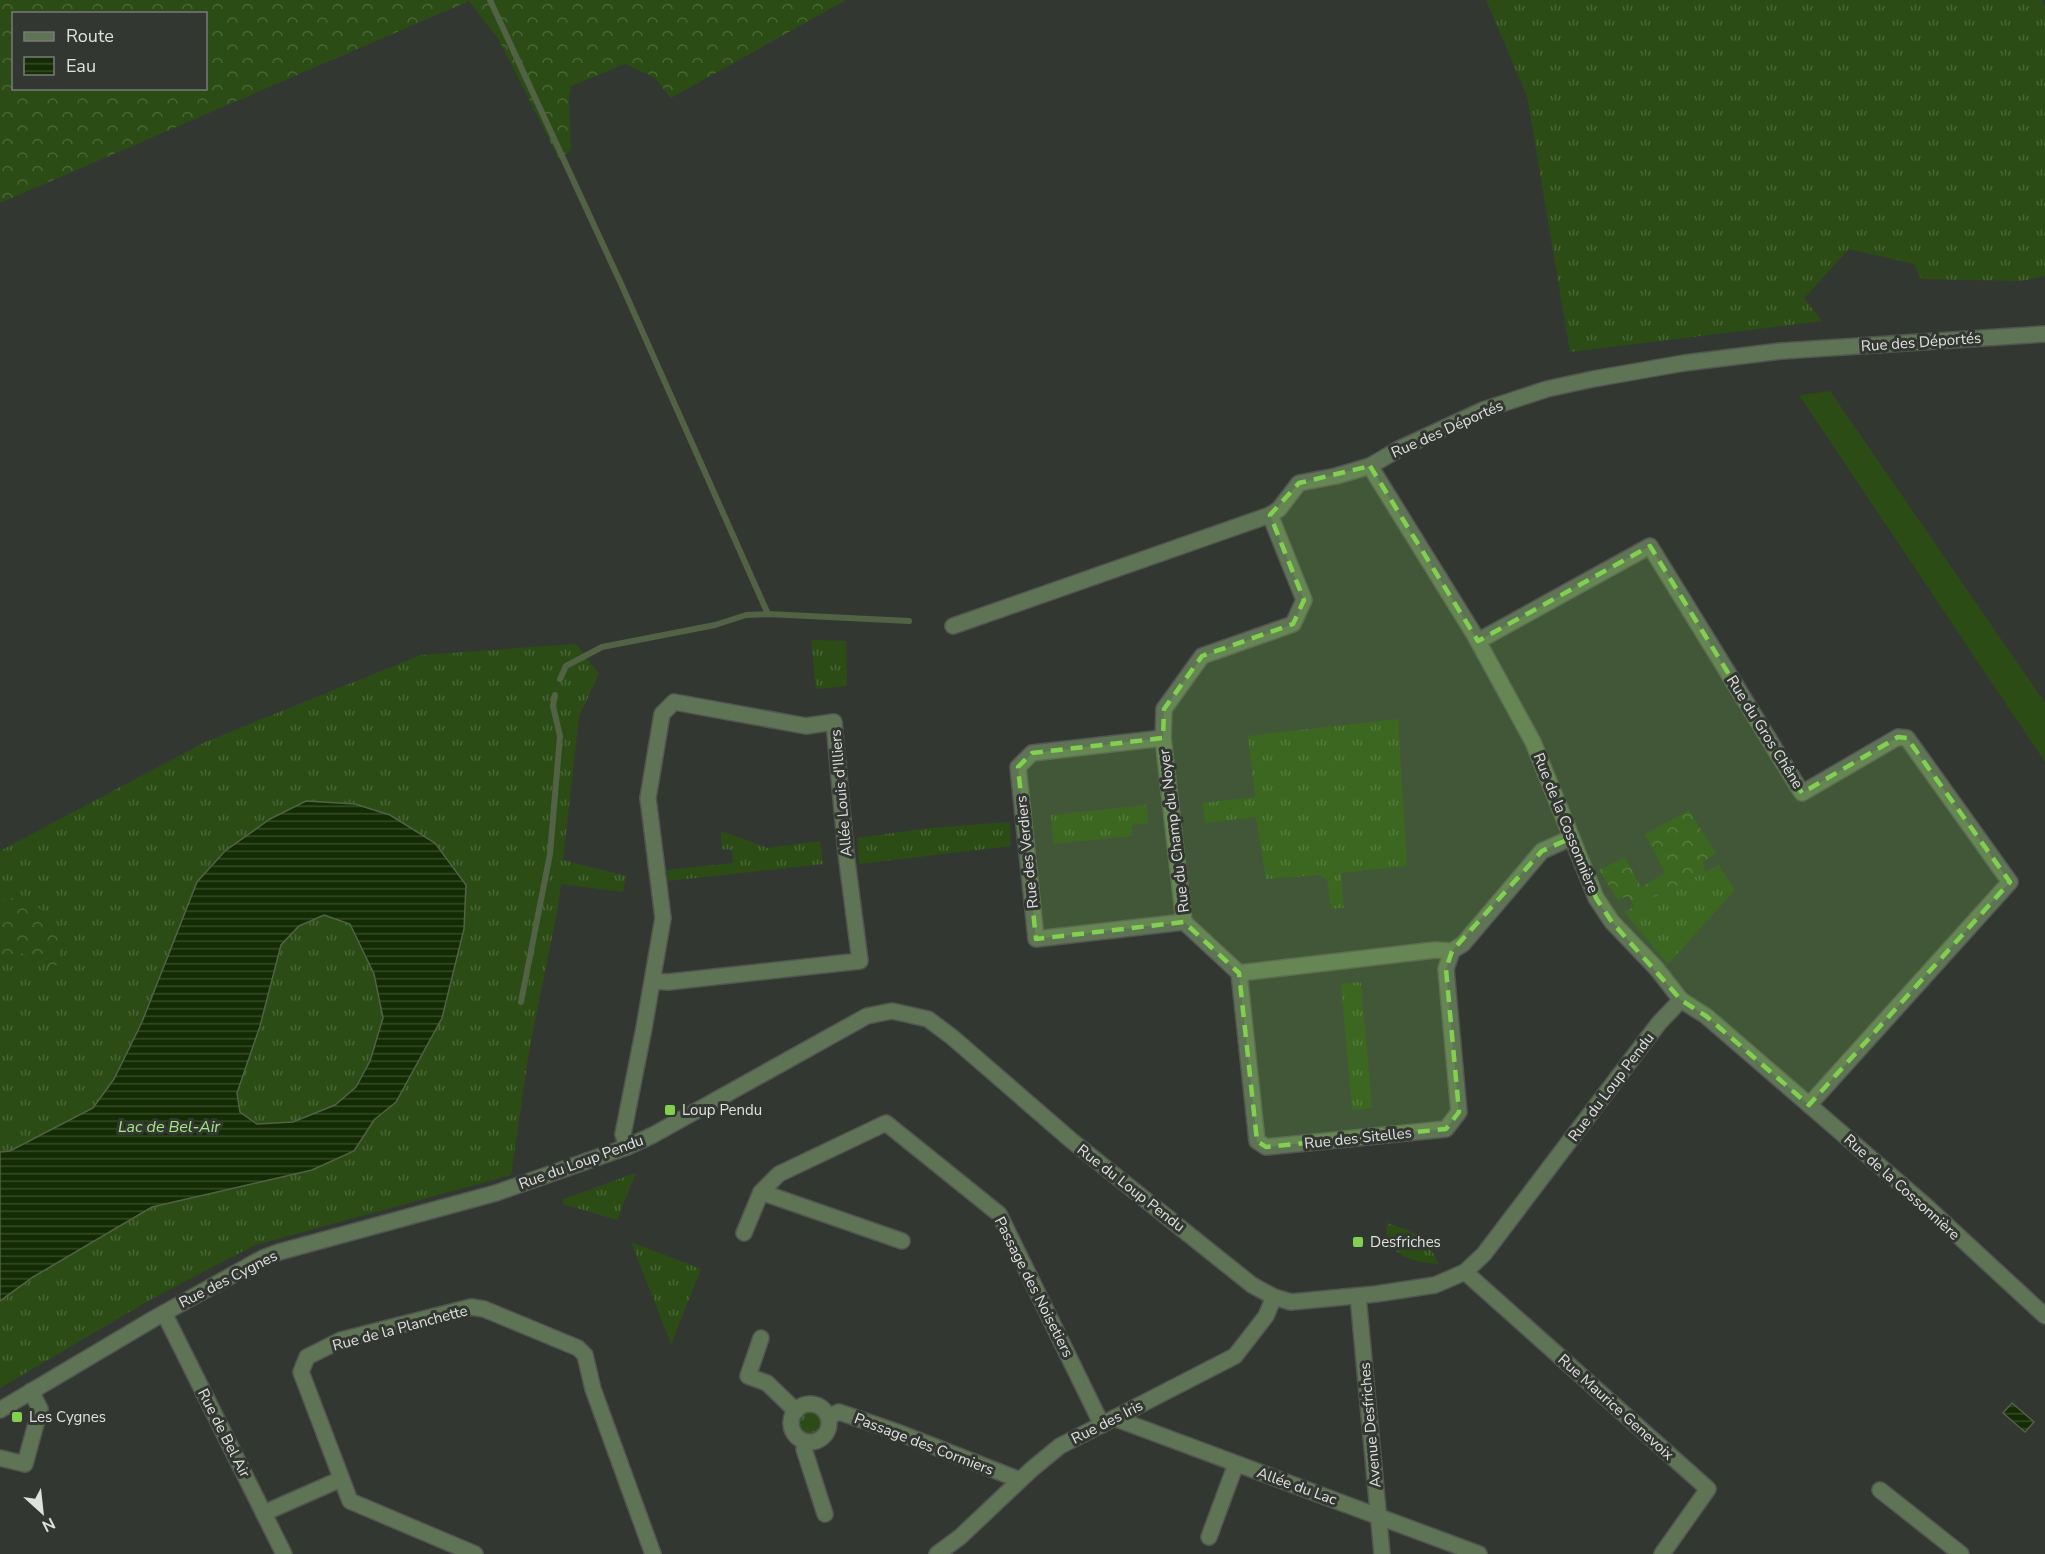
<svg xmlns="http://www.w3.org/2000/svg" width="2045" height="1554" font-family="'Nunito Sans',sans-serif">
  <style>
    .grass { fill: url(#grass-tufts) }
    .forest { fill: url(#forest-crowns); fill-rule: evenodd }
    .garden { fill: #2b4d15 }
    .water { fill: url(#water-rules); stroke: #516245; stroke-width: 1.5; fill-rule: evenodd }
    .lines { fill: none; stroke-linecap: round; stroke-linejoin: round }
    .stream { stroke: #516245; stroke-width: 6 }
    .minor-casing { stroke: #525651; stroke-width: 18 }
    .tertiary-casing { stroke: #525651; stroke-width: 18 }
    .minor { stroke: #5f7455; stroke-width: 15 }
    .tertiary { stroke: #5f7455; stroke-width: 15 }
    .marked { fill: #81d050; fill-opacity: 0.2; stroke: #81d050; stroke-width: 4.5; stroke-dasharray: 12 8; stroke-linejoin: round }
    .poi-dot { fill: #81d050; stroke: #333732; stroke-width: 2 }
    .labels { text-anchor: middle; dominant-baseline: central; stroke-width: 6; stroke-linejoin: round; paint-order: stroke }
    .street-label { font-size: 15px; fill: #dfe1de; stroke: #333732 }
    .poi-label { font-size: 15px; fill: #dfe1de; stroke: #333732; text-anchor: start }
    .water-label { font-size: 16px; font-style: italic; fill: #a5e781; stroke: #333732 }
  </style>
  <defs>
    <pattern id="grass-tufts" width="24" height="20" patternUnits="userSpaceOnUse" patternTransform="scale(1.5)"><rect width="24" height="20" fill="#2b4d15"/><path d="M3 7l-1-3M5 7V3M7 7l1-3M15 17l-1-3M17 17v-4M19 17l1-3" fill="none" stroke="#496637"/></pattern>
    <pattern id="forest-crowns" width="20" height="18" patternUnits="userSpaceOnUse" patternTransform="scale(1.5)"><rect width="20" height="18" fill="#2b4d15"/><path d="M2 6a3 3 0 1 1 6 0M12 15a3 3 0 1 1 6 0" fill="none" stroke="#496637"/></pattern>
    <pattern id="water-rules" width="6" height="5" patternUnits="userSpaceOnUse" patternTransform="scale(1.5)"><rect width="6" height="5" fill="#142c04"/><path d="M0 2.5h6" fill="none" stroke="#364a28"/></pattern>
  </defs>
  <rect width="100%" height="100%" fill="#333732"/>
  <g class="grass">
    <polygon points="1486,0 2042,0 2045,8 2045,276 2022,281 1921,279 1914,264 1849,249 1804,298 1822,321 1570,352 1527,96"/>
    <polygon points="811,640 846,641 847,686 816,689"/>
    <polygon points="576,644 599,674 579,716 563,860 626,876 623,892 561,884 558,907 529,1051 511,1175 255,1245 155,1297 0,1388 0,851 205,742 421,655"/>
    <polygon points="1398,719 1407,866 1341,873 1344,908 1331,909 1327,880 1319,875 1266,879 1256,817 1205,823 1203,803 1255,797 1248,736"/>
    <polygon points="1147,805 1148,823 1131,825 1133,836 1053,844 1051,815"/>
    <polygon points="1010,822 1011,846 859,864 857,838 929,828"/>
    <polygon points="721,831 768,848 820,841 823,864 668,881 666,870 733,863 732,850 722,849"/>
    <polygon points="1719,865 1735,890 1668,964 1624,912"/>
    <polygon points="1361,982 1372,1108 1352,1110 1341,984"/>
    <polygon points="636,1173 617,1220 563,1204 563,1199"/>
    <path d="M1387 1223C1417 1232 1424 1235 1439 1264 1413 1262 1384 1256 1387 1223Z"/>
    <polygon points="631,1242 701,1269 671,1344"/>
    <circle cx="810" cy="1423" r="12"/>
  </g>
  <g class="forest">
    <path d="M0 0H846L671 98 654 77 625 64 571 86 569 98 571 150 559 159 499 40 469 1 0 203ZM14 14H206V88H14Z"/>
    <polygon points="1689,810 1716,853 1703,862 1705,872 1634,907 1628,896 1618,900 1599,870 1625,857 1641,887 1665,873 1645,834"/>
    <polygon points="27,896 59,928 59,964 51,968 19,952 0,965 0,900"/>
  </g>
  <polygon class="garden" points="1830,391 2045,703 2045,762 1799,395"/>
  <g class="water">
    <path d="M306 801 355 804 390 815 435 843 466 885 464 929 442 1018 396 1102 374 1120 354 1151 312 1170 152 1207 33 1277 0 1301V1152L10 1151 93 1108 114 1079 142 1022 197 882 225 851 270 819ZM324 915 350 924 374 974 383 1018 370 1061 356 1087 335 1105 293 1122 257 1124 240 1112 237 1093 260 1026 281 945 299 926Z"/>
    <polygon points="2012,1403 2034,1422 2025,1432 2003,1413"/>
  </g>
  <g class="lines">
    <g class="stream">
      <polyline points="490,0 623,288 768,614"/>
      <polyline points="560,679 566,666 602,647 715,625 746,615 768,614 909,621"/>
      <polyline points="521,1002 550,854 560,736 553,706 555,695"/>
    </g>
    <defs>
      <g id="minor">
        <polyline points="1270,515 1304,600 1293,624 1202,656 1164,709 1163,738 1184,922 1239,973 1435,950 1452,951 1463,944 1542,851 1571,838"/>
        <polyline points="953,626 1270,515 1279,509 1299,483 1336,476 1370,466"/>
        <polyline points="1478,641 1650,546 1802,793 1898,737 1907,738 2010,882 1809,1105"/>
        <polyline points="1163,738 1032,753 1018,767 1036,939 1184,922"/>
        <polyline points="1239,973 1257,1141 1266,1147 1446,1129 1459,1112 1446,969 1452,951"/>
        <polyline points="1681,1000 1706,1016 1925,1205 2045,1316"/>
        <polyline points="627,1147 623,1134 644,1028 663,918 648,798 662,714 674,702 806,726 834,722 846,853 860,961 668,982 653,981"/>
        <polyline points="761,1192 902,1241"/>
        <polyline points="744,1233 761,1192 779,1174 886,1123 999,1214 1102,1425"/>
        <polyline points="1465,1272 1708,1489 1662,1554"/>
        <polyline points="1358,1296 1382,1554"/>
        <polyline points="164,1313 284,1554"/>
        <polyline points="761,1338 748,1376 767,1383 796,1411"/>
        <circle cx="810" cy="1423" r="19"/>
        <polyline points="828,1417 839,1412 897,1432 1020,1480"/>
        <polyline points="1114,1418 1479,1554"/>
        <polyline points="806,1442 804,1449 825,1514"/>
        <polyline points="0,1458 25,1464 40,1409 31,1391"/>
        <polyline points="1880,1490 1961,1554"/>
        <polyline points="264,1513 341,1479"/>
        <polyline points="1209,1537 1236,1464"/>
        <polyline points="475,1554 350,1501 301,1372 307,1357 341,1340 471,1307 484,1309 578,1348 585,1355 593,1389 653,1554"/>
        <polyline points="937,1554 960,1537 1032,1469 1060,1446 1235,1356 1266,1316 1274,1297"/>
      </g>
      <polyline id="tertiary" points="0,1410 155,1318 263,1258 279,1252 496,1193 627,1147 653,1135 867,1016 892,1011 928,1019 952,1037 1072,1141 1252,1285 1274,1297 1291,1302 1376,1294 1435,1285 1465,1272 1484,1254 1659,1023 1681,1000 1656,968 1612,922 1596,898 1533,742 1474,634 1370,466 1399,449 1483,410 1547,389 1593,379 1684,363 1781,351 2045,334"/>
    </defs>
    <use href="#minor" class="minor-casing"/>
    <use href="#tertiary" class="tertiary-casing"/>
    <use href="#minor" class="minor"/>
    <use href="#tertiary" class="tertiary"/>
  </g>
  <path class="marked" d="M1370 466 1478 641 1650 546 1802 793 1898 737 1907 738 2010 882 1809 1105 1706 1016 1681 1000 1612 922 1596 898 1571 838 1542 851 1452 951 1446 969 1459 1112 1446 1129 1266 1147 1257 1141 1239 973 1184 922 1036 939 1018 767 1032 753 1163 738 1164 709 1202 656 1293 624 1304 600 1270 515 1299 483Z"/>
  <g class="poi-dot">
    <rect x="664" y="1104" width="12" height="12" rx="3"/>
    <rect x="1352" y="1236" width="12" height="12" rx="3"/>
    <rect x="11" y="1411" width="12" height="12" rx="3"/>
  </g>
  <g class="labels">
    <g class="street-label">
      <text transform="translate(1921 342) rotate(-4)">Rue des Déportés</text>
      <text transform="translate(1447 429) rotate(-24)">Rue des Déportés</text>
      <text transform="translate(1765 732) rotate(58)">Rue du Gros Chêne</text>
      <text transform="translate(841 793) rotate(-95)">Allée Louis d'Illiers</text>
      <text transform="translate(1566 823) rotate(68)">Rue de la Cossonnière</text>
      <text transform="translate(1174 831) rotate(-97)">Rue du Champ du Noyer</text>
      <text transform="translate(1027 852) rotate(-96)">Rue des Verdiers</text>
      <text transform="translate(1611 1087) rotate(-53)">Rue du Loup Pendu</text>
      <text transform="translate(1358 1138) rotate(-6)">Rue des Sitelles</text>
      <text transform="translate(581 1162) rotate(-20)">Rue du Loup Pendu</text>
      <text transform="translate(1902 1187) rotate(42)">Rue de la Cossonnière</text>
      <text transform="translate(1131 1188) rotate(38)">Rue du Loup Pendu</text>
      <text transform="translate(228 1279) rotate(-27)">Rue des Cygnes</text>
      <text transform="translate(1034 1287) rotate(63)">Passage des Noisetiers</text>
      <text transform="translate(400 1328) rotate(-15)">Rue de la Planchette</text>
      <text transform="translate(1616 1407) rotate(42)">Rue Maurice Genevoix</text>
      <text transform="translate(1107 1422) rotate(-27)">Rue des Iris</text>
      <text transform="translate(1370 1425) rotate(-95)">Avenue Desfriches</text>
      <text transform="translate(224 1433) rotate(63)">Rue de Bel Air</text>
      <text transform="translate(924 1444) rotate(21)">Passage des Cormiers</text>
      <text transform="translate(1297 1486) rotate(20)">Allée du Lac</text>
    </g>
    <g class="poi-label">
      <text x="682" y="1110">Loup Pendu</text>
      <text x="1370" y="1242">Desfriches</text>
      <text x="29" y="1417">Les Cygnes</text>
    </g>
    <g class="water-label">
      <text x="169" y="1127">Lac de Bel-Air</text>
    </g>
  </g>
  <rect x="12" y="12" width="195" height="78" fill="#333732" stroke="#787b77" stroke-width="1.5"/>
  <rect x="24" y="32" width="30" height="9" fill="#5f7455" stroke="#787b77" stroke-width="1.5"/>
  <text x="66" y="42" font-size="18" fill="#dfe1de">Route</text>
  <rect x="24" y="57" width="30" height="18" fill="url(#water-rules)" stroke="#787b77" stroke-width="1.5"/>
  <text x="66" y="72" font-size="18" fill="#dfe1de">Eau</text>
  <g transform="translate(42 1512) rotate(153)" stroke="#333732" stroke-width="4.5" paint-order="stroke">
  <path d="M0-4.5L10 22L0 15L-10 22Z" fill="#dfe1de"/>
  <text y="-9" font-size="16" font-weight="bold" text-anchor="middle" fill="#dfe1de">N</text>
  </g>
</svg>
